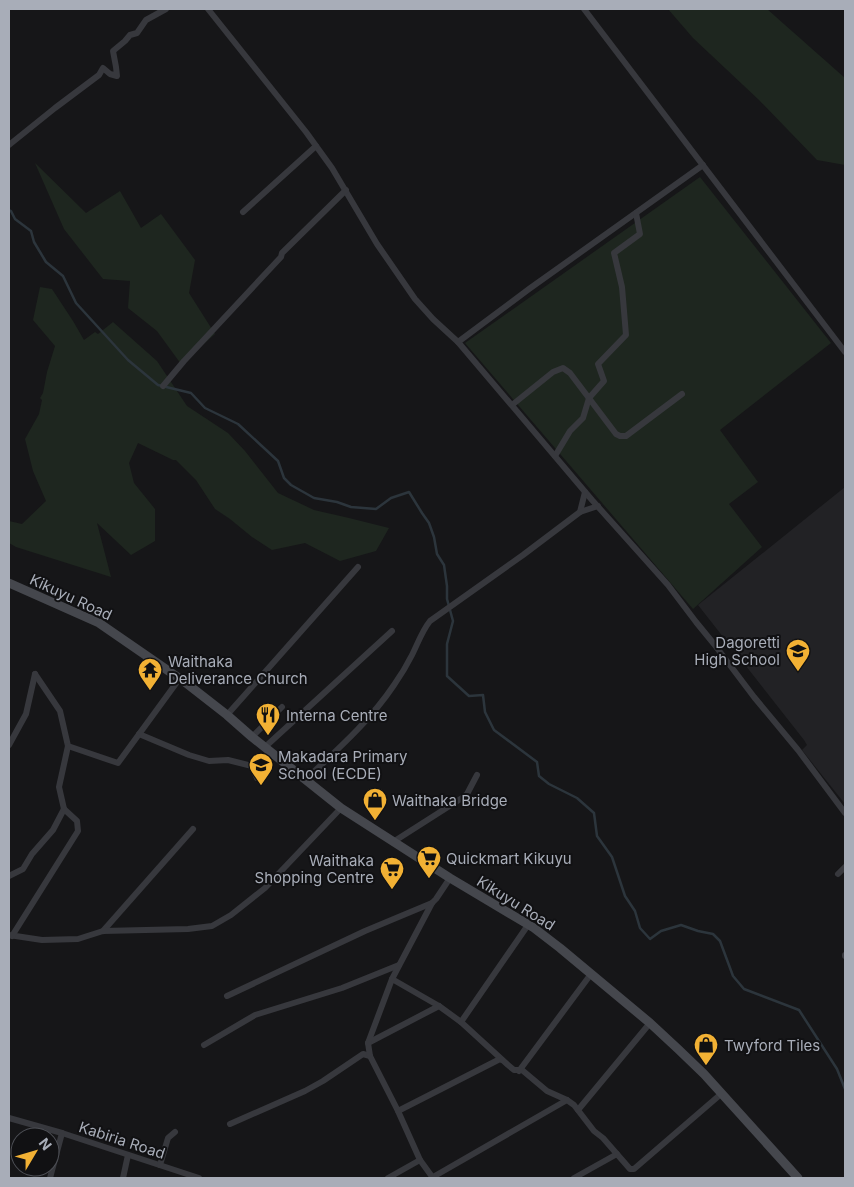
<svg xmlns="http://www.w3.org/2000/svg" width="854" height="1187" font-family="Inter,sans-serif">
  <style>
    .built { fill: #222225 }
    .green { fill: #1e261f }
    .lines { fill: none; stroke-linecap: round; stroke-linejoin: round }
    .stream { stroke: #2c353c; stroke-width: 2.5 }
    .street { stroke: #37383d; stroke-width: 6 }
    .secondary { stroke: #45474d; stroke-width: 9 }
    .labels { text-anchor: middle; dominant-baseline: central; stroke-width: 4; stroke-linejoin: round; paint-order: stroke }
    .street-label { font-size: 15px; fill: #a8adb8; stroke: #111113 }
    .poi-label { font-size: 15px; fill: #a8adb8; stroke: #111113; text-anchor: start }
  </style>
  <rect width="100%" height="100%" fill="#161618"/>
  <polygon class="built" points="845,487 845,804 802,750 807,745 804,740 698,605"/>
  <g class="green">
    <polygon points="668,9 767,9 845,78 845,165 817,160 759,100 693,38"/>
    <polygon points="35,163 86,213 120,191 141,228 161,214 195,260 189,293 215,334 181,364 157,331 128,308 130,281 103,279 64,229"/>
    <polygon points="700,177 831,343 720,430 758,482 729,504 762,547 693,609 465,343"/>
    <polygon points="40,287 52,289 73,321 84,340 95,332 98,334 113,322 157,361 187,406 228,433 245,451 278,493 314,510 349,518 389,528 376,551 340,561 305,543 272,550 252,537 230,519 215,509 196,480 176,460 173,460 138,443 129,463 134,483 155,509 155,541 131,555 97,523 111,577 16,547 9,543 9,521 22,524 46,501 33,471 25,439 39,414 42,400 40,398 43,393 47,372 55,346 33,320"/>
  </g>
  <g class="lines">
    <polyline class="stream" points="9,210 11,211 15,219 31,231 34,242 46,262 63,276 76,303 128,360 158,385 191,393 205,408 238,424 278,461 284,478 291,485 314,498 337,502 351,507 376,509 391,498 409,492 422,513 429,523 434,537 437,554 444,565 447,586 447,599 453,621 447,644 447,676 469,696 483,695 485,712 494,730 537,762 539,776 549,784 577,798 594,813 597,836 612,857 625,896 635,911 640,928 650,939 661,931 681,925 698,931 713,934 720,941 733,976 744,989 799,1010 837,1069 845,1089"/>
    <g class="street">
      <polyline points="208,9 306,132 332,168 377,244 415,299 433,319 458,342"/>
      <polyline points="584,9 845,352"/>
      <polyline points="9,145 55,108 99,75 103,68 110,74 117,76 116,67 113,51 125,41 130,35 137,33 146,20 166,9"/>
      <polyline points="703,165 529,289 458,342 592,500 668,585 696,622 714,644 754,697 798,750 845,813"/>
      <polyline points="243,212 316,146"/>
      <polyline points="163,386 184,361 281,257 282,253 346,190"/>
      <polyline points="512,405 553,372 563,368 570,373 616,434 620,436 626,436 682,394"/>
      <polyline points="555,456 570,431 583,418 589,398 604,381 598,364 626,335 622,287 614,253 640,234 636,213"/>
      <polyline points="580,512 585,492"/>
      <polyline points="35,674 60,711 68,746 118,763 180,678"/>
      <polyline points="227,715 358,567"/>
      <polyline points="139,734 189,755 209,761 228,760 252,766 257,778"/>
      <polyline points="252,737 282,707"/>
      <polyline points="9,745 26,714 35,674"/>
      <polyline points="265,747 392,631"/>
      <path d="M305 780C337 750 370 721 394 685 401 675 407 665 412 655 418 643 422 631 430 621L523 555 580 512 598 506"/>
      <polyline points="393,842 462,798 467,794 477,775"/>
      <polyline points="838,874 845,867"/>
      <polyline points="9,876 23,869 32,854 53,830 64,809"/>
      <polyline points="103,931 193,829"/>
      <polyline points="9,935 42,940 78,939 103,931 188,929 212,926 231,915 265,888 341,808"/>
      <polyline points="12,936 78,831 77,821 64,809 59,787 68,746"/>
      <polyline points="845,956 845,955"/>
      <polyline points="392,979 439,1006 461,1022 508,1065 514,1070 522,1070 547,1091 567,1100 574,1105 594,1131 603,1138 630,1169 634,1169 721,1094"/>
      <polyline points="227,996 365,931 432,903"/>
      <polyline points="461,1022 528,925"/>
      <polyline points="368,1043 439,1006"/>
      <polyline points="204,1045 255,1015 342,988 399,965"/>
      <polyline points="519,1071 591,974"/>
      <polyline points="578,1110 650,1023"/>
      <polyline points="398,1111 500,1059 502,1060"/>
      <polyline points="9,1118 62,1133 199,1178"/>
      <polyline points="230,1124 305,1091 323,1081 363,1054 370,1056"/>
      <polyline points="160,1165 168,1138 175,1132"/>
      <polyline points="433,1177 567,1100"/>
      <polyline points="50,1178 62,1133"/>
      <polyline points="123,1178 128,1155"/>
      <polyline points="388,1178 420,1160"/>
      <polyline points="433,1178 420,1160 398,1111 370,1056 368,1043 392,979 432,903 436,899 450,878"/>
      <polyline points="574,1178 617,1154"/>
    </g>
    <polyline class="secondary" points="9,583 99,623 186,683 227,715 252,737 341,808 450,878 534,928 560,948 650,1023 678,1049 704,1074 798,1178"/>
  </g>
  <defs>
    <symbol id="school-pin" viewBox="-11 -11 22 30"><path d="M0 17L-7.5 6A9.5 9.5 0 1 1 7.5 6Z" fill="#f2b134" stroke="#111113"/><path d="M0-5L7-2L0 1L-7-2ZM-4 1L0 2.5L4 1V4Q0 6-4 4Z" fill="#111"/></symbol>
    <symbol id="temple-pin" viewBox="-11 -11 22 30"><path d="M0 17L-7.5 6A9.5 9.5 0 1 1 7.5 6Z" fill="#f2b134" stroke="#111113"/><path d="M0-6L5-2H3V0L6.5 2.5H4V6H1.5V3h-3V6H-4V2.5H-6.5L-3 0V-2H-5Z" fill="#111"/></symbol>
    <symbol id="restaurant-pin" viewBox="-11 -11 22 30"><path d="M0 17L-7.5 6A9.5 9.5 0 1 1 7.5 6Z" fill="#f2b134" stroke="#111113"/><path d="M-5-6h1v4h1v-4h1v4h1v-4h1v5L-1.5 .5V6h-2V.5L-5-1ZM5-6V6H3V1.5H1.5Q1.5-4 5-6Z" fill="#111"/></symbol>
    <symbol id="shop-pin" viewBox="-11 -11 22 30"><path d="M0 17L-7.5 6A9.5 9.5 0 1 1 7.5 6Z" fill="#f2b134" stroke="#111113"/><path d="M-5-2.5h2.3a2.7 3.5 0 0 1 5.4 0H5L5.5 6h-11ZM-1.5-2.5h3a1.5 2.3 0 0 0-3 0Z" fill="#111"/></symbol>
    <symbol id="supermarket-pin" viewBox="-11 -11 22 30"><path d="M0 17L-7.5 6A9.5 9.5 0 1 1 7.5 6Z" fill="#f2b134" stroke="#111113"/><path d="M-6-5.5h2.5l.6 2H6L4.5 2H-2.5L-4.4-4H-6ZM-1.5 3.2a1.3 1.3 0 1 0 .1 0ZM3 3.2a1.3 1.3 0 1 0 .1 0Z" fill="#111"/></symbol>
  </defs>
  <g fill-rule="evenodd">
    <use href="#school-pin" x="784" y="637" width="28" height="38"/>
    <use href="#temple-pin" x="136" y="656" width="28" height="38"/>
    <use href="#restaurant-pin" x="254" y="701" width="28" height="38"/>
    <use href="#school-pin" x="247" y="751" width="28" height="38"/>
    <use href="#shop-pin" x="361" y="786" width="28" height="38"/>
    <use href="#supermarket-pin" x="415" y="844" width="28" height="38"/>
    <use href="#supermarket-pin" x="378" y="855" width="28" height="38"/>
    <use href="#shop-pin" x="692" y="1031" width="28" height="38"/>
  </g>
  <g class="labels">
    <g class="street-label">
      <text transform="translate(71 597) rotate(25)">Kikuyu Road</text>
      <text transform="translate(516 903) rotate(32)">Kikuyu Road</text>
      <text transform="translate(122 1140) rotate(18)">Kabiria Road</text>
    </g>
    <g class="poi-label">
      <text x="780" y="642" text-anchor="end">Dagoretti<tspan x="780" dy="17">High School</tspan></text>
      <text x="168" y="661">Waithaka<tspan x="168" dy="17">Deliverance Church</tspan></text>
      <text x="286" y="715">Interna Centre</text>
      <text x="278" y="756">Makadara Primary<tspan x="278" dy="17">School (ECDE)</tspan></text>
      <text x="392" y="800">Waithaka Bridge</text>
      <text x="446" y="858">Quickmart Kikuyu</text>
      <text x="374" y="860" text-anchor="end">Waithaka<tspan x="374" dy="17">Shopping Centre</tspan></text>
      <text x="724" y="1045">Twyford Tiles</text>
    </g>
  </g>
  <rect width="854" height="1187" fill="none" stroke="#a8adb8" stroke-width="20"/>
  <g transform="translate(35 1152) rotate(52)"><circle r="24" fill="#111113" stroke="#4d4f55"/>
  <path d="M0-4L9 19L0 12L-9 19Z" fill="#f2b134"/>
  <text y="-8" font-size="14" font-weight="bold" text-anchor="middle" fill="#a8adb8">N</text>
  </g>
</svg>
